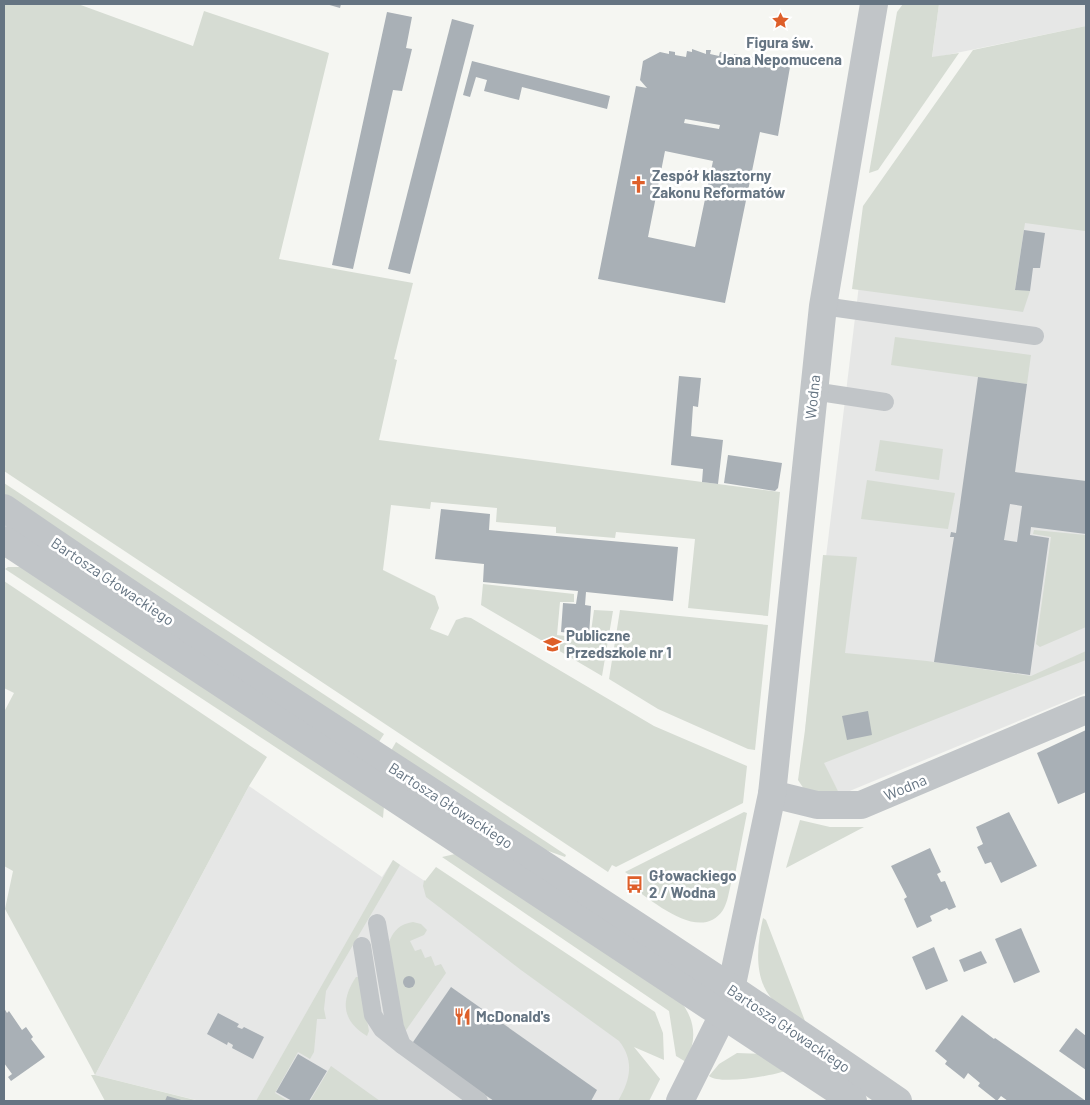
<svg xmlns="http://www.w3.org/2000/svg" width="1090" height="1105" font-family="Barlow,sans-serif">
  <style>
    .built { fill: #e6e7e6 }
    .green { fill: #d6dcd3 }
    .building { fill: #a9b0b6; fill-rule: evenodd }
    .lines { fill: none; stroke-linecap: round; stroke-linejoin: round }
    .service { stroke: #c1c5c8; stroke-width: 18 }
    .minor { stroke: #c1c5c8; stroke-width: 28 }
    .tertiary { stroke: #c1c5c8; stroke-width: 28 }
    .labels { text-anchor: middle; dominant-baseline: central; stroke-width: 5; stroke-linejoin: round; paint-order: stroke }
    .poi-label { font-size: 15px; font-weight: bold; fill: #657482; stroke: #fff; text-anchor: start }
    .street-label { font-size: 15px; fill: #657482; stroke: #fff }
  </style>
  <rect width="100%" height="100%" fill="#f5f6f2"/>
  <g class="built">
    <polygon points="939,4 1086,4 1086,26 932,58"/>
    <polygon points="1086,110 1086,693 840,795 805,730 867,219"/>
    <polygon points="249,786 382,877 393,860 523,946 621,1032 660,1079 649,1101 200,1101 95,1075"/>
  </g>
  <g class="green">
    <polygon points="4,4 78,4 193,46 204,11 329,53 279,259 413,283 394,359 397,360 379,440 780,492 768,616 688,608 695,539 616,532 615,538 556,533 556,527 496,522 497,508 431,502 430,509 391,505 383,570 435,596 439,608 430,629 448,636 456,620 465,617 471,618 654,726 747,766 743,803 616,867 612,865 608,872 4,471"/>
    <polygon points="903,4 939,4 932,57 959,53 878,170 869,173 897,12"/>
    <polygon points="1086,26 1085,231 1025,223 1015,289 1030,291 1023,312 852,289 863,206 973,50"/>
    <polygon points="895,337 1031,355 1027,384 891,365"/>
    <polygon points="880,440 943,449 939,480 875,471"/>
    <polygon points="867,480 955,493 948,529 861,519"/>
    <polygon points="4,483 384,734 377,745 4,497"/>
    <polygon points="1034,530 1086,535 1086,627 1040,647 1036,644 1051,537 1033,534"/>
    <polygon points="823,555 857,557 845,653 927,661 1031,676 1086,651 1086,660 824,763 840,795 806,792 798,780 805,730"/>
    <polygon points="8,567 23,567 384,806 383,818 5,569"/>
    <polygon points="4,581 267,757 249,786 95,1075 199,1101 105,1101 91,1075 95,1075 91,1067 5,909 13,871 4,866 4,712 14,693 4,688"/>
    <polygon points="483,584 574,594 574,602 560,602 557,635 590,639 594,610 613,611 602,676 481,605"/>
    <polygon points="620,610 768,625 755,750 748,749 658,709 609,679"/>
    <polygon points="396,742 566,855 565,857 540,848 391,755 392,749"/>
    <path d="M744 812 747 813 734 880H732C729 890 728 902 723 910 700 944 652 900 629 885L634 878 625 872Z"/>
    <polygon points="800,820 830,827 864,827 786,868"/>
    <path d="M455 854 678 998C695 1018 698 1038 686 1062L676 1056 669 1011 442 857Z"/>
    <polygon points="393,860 400,865 326,991 324,1009 326,1019 317,1019 314,1052 310,1059 298,1052 275,1093 288,1101 256,1101"/>
    <path d="M436 867 655 1012 663 1033 664 1060 634 1047 660 1079 649 1101H618C630 1081 635 1061 619 1041L521 970 426 897 423 886 424 880 425 881Z"/>
    <path d="M763 918 766 920 805 1021C795 1015 781 1009 773 1000 753 979 757 944 763 918Z"/>
    <path d="M413 922 421 924 427 930 424 935 410 941 415 951 421 949 425 958 431 956 435 966 441 964 446 973 404 1033 389 942C394 930 400 924 413 922Z"/>
    <path d="M356 977H359L369 1031 367 1036C342 1021 340 1001 356 977Z"/>
    <path d="M737 1053 765 1054 785 1071C771 1076 720 1085 709 1076L719 1064Z"/>
    <polygon points="331,1066 380,1101 310,1101"/>
  </g>
  <g class="building">
    <polygon points="326,4 341,4 340,8"/>
    <polygon points="387,12 412,17 406,48 412,49 402,91 393,90 353,269 332,265"/>
    <polygon points="452,19 474,25 410,274 388,269"/>
    <path d="M692 49 706 54V50H711L710 54 719 56 720 52 725 53 724 56 734 58V54L739 55 738 59 747 60 748 56 753 57 752 61 790 67 778 136 760 132 725 303 598 279 636 86 647 88 640 80 643 61 660 52 669 54V51L675 52V55L686 57 687 51 692 52ZM685 119 720 125 719 129 684 123ZM665 151 713 161 695 247 648 237Z"/>
    <polygon points="472,61 610,96 607,109 522,87 519,100 484,91 487,80 476,77 470,97 463,95"/>
    <polygon points="1024,230 1045,233 1040,268 1033,268 1030,291 1015,290"/>
    <polygon points="679,376 701,378 698,407 693,406 691,436 723,440 718,484 702,482 703,469 671,465"/>
    <path d="M978 377 1027 384 1015 472 1086 481V534L1031 527 1030 535 1049 538 1030 675 934 662 954 537H950L951 532 956 533ZM1010 504 1022 506 1017 542 1004 540Z"/>
    <polygon points="728,455 782,463 778,488 775,491 724,483"/>
    <polygon points="441,509 490,514 489,530 678,547 673,601 586,592 585,605 591,606 589,635 561,632 563,603 576,604 578,591 483,582 484,564 435,559"/>
    <polygon points="868,711 872,735 847,740 842,716"/>
    <polygon points="1086,730 1086,792 1058,804 1037,753"/>
    <polygon points="1009,812 1037,866 1001,883 991,862 985,864 977,847 983,844 976,827"/>
    <polygon points="930,848 941,872 937,874 941,882 945,881 956,907 949,910 947,908 930,916 932,921 917,928 904,899 907,897 891,866"/>
    <polygon points="1021,928 1040,972 1014,983 995,939"/>
    <polygon points="934,947 948,981 926,990 912,957"/>
    <polygon points="981,951 987,963 964,972 959,960"/>
    <circle cx="409" cy="982" r="6"/>
    <polygon points="451,987 597,1090 591,1101 494,1101 411,1045"/>
    <polygon points="4,1008 7,1013 9,1011 22,1030 26,1027 33,1037 31,1039 45,1057 11,1081 8,1077 12,1074 4,1063"/>
    <polygon points="218,1013 239,1024 237,1027 242,1029 244,1027 264,1037 253,1059 232,1048 233,1045 228,1042 227,1045 207,1034"/>
    <polygon points="962,1015 994,1039 995,1038 1086,1101 1008,1101 1001,1096 997,1101 978,1086 980,1083 968,1073 964,1079 945,1064 947,1061 935,1051"/>
    <polygon points="1076,1028 1086,1036 1086,1070 1059,1051"/>
    <polygon points="298,1054 327,1071 309,1101 292,1101 276,1092"/>
    <polygon points="167,1096 185,1101 165,1101"/>
  </g>
  <g class="lines">
    <g class="service">
      <polyline points="823,306 1035,336"/>
      <polyline points="813,391 885,402"/>
      <polyline points="377,923 395,1027 402,1045 479,1101"/>
      <polyline points="362,946 373,1015 382,1029 402,1045"/>
    </g>
    <g class="minor">
      <polyline points="772,794 817,805 861,805 1086,710"/>
      <polyline points="680,1101 722,1017 731,989 772,794 823,306 874,4"/>
    </g>
    <g class="tertiary">
      <path d="M4 508C298 711 604 898 898 1101"/>
      <polyline points="4,540 853,1101"/>
    </g>
  </g>
  <defs>
    <symbol id="sight-bare" viewBox="-9 -9 18 18"><path d="M0-6L1.8-2.2L6-1.7L2.9 1.2L3.7 5.4L0 3.3L-3.7 5.4L-2.9 1.2L-6-1.7L-1.8-2.2Z" fill="#de5f2a" stroke="#fff" stroke-width="2.5" paint-order="stroke"/></symbol>
    <symbol id="church-bare" viewBox="-9 -9 18 18"><path d="M-1.2-6h2.4v3.5h3.3v2.4h-3.3V6h-2.4V-.1h-3.3v-2.4h3.3Z" fill="#de5f2a" stroke="#fff" stroke-width="2.5" paint-order="stroke"/></symbol>
    <symbol id="school-bare" viewBox="-9 -9 18 18"><path d="M0-5L7-2L0 1L-7-2ZM-4 1L0 2.5L4 1V4Q0 6-4 4Z" fill="#de5f2a" stroke="#fff" stroke-width="2.5" paint-order="stroke"/></symbol>
    <symbol id="bus-bare" viewBox="-9 -9 18 18"><path d="M-5-6H5V4H4V6H2V4H-2V6H-4V4H-5ZM-3.5-4V0h7V-4ZM-3.5 1.2v1.5H-2V1.2ZM2 1.2v1.5H3.5V1.2Z" fill="#de5f2a" stroke="#fff" stroke-width="2.5" paint-order="stroke"/></symbol>
    <symbol id="restaurant-bare" viewBox="-9 -9 18 18"><path d="M-5-6h1v4h1v-4h1v4h1v-4h1v5L-1.5 .5V6h-2V.5L-5-1ZM5-6V6H3V1.5H1.5Q1.5-4 5-6Z" fill="#de5f2a" stroke="#fff" stroke-width="2.5" paint-order="stroke"/></symbol>
  </defs>
  <g fill-rule="evenodd">
    <use href="#sight-bare" x="768" y="8" width="25" height="25"/>
    <use href="#church-bare" x="626" y="172" width="25" height="25"/>
    <use href="#school-bare" x="540" y="632" width="25" height="25"/>
    <use href="#bus-bare" x="622" y="872" width="25" height="25"/>
    <use href="#restaurant-bare" x="450" y="1004" width="25" height="25"/>
  </g>
  <g class="labels">
    <g class="poi-label">
      <text x="780" y="42" text-anchor="middle">Figura św.<tspan x="780" dy="17">Jana Nepomucena</tspan></text>
      <text x="652" y="175">Zespół klasztorny<tspan x="652" dy="17">Zakonu Reformatów</tspan></text>
      <text x="566" y="635">Publiczne<tspan x="566" dy="17">Przedszkole nr 1</tspan></text>
      <text x="649" y="875">Głowackiego<tspan x="649" dy="17">2 / Wodna</tspan></text>
      <text x="476" y="1016">McDonald's</text>
    </g>
    <g class="street-label">
      <text transform="translate(812 397) rotate(-84)">Wodna</text>
      <text transform="translate(113 581) rotate(34)">Bartosza Głowackiego</text>
      <text transform="translate(905 787) rotate(-23)">Wodna</text>
      <text transform="translate(451 805) rotate(33)">Bartosza Głowackiego</text>
      <text transform="translate(789 1028) rotate(34)">Bartosza Głowackiego</text>
    </g>
  </g>
  <rect width="1090" height="1105" fill="none" stroke="#657482" stroke-width="10"/>
</svg>
